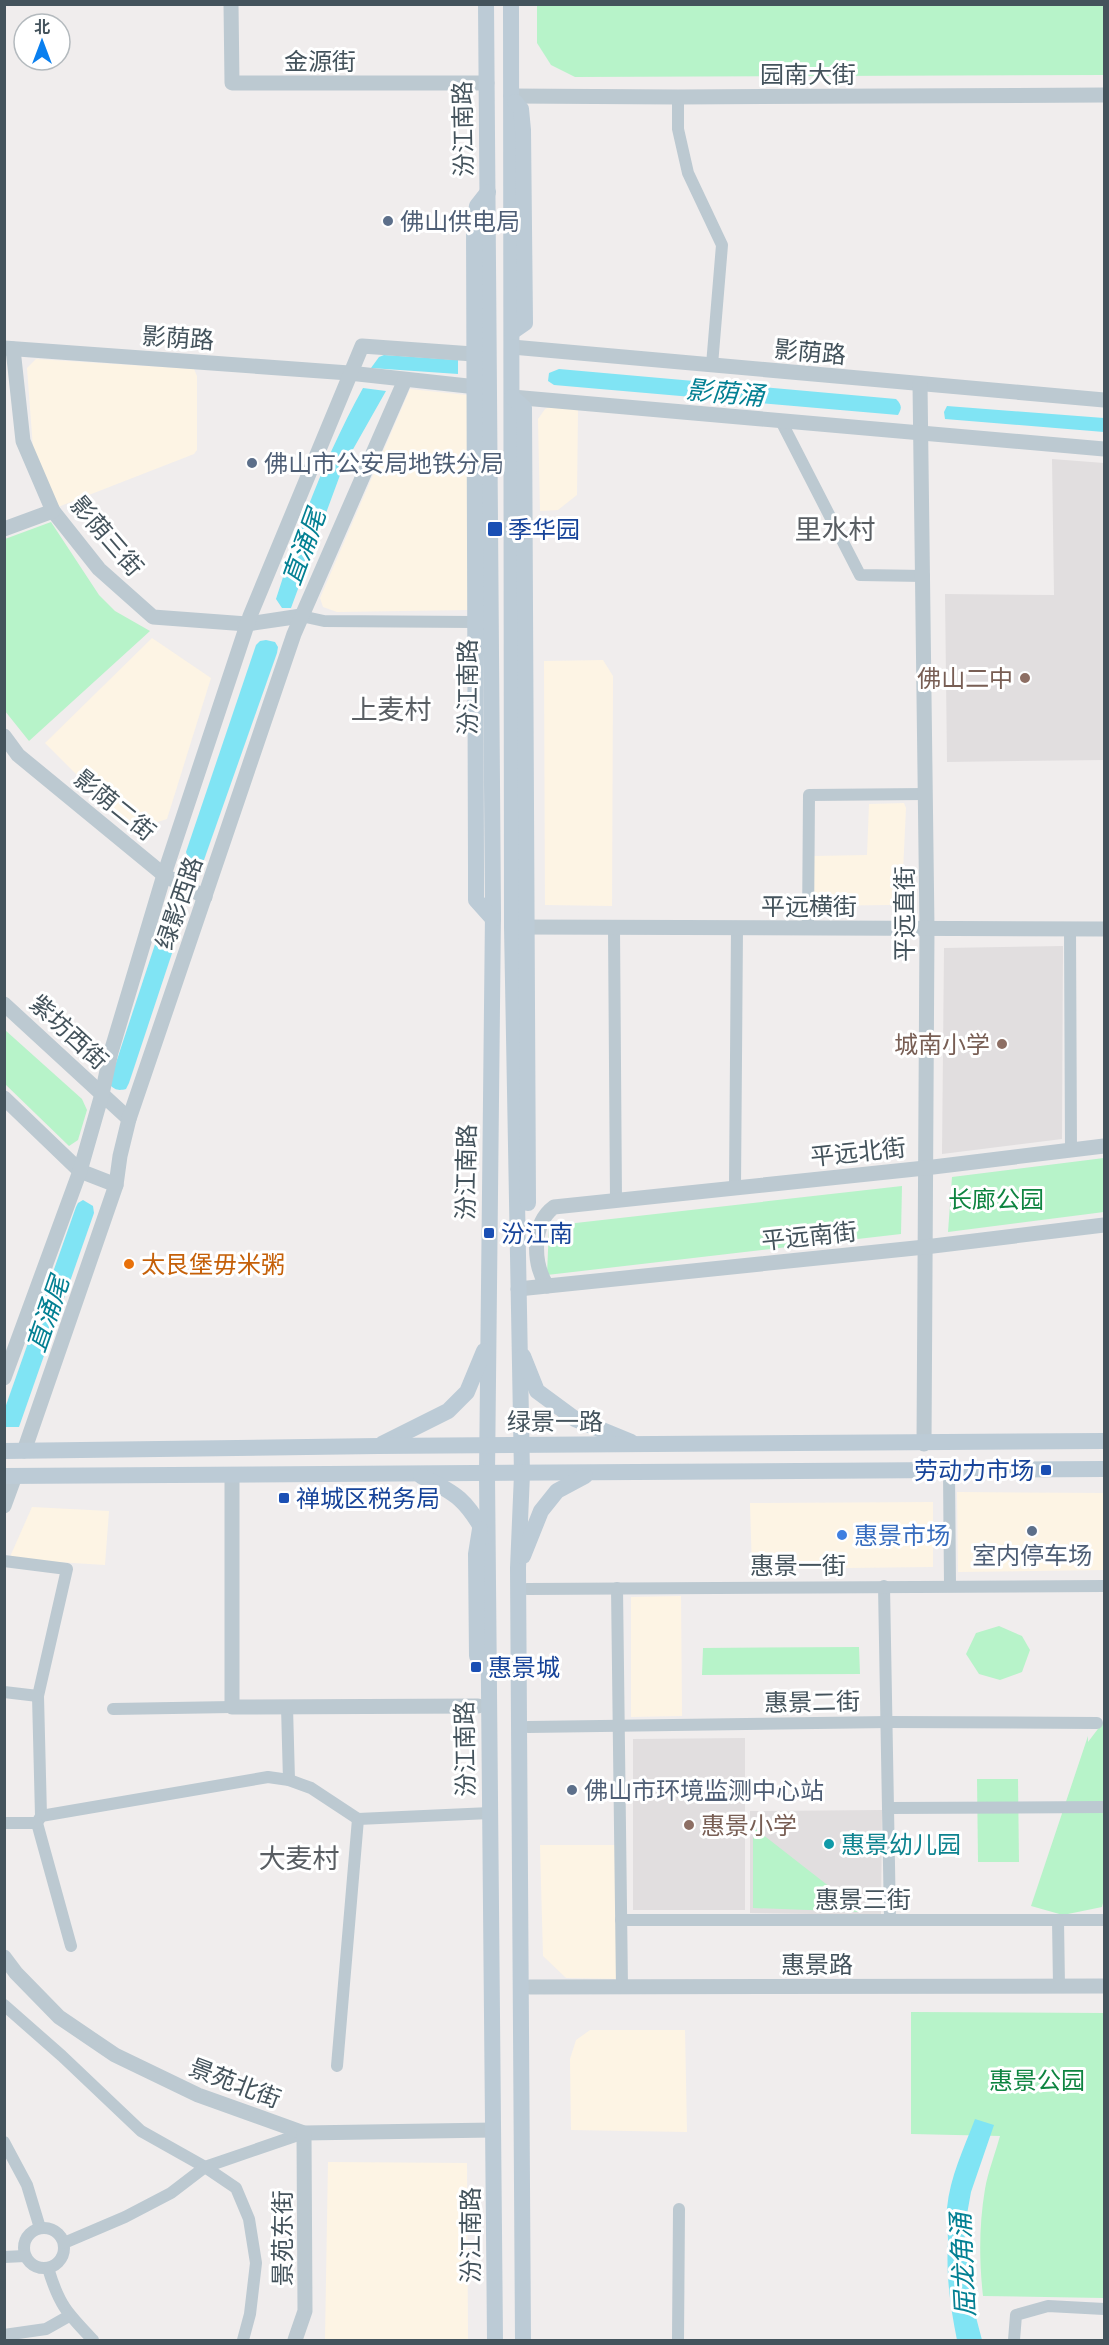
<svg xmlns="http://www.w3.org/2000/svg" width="1109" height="2345" font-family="Jost,'Noto Sans SC',sans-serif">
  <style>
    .commercial { fill: #fdf4e4 }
    .education { fill: #e1dedf }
    .green { fill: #b7f3c9 }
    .water { fill: #80e4f4 }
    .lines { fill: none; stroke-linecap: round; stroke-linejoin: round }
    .minor { stroke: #bcc9d1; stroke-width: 12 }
    .tertiary { stroke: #bcc9d1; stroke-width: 15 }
    .secondary { stroke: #bccbd6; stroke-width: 16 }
    .service-dot { fill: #5c6f8a; stroke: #fff; stroke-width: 2 }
    .transit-dot { fill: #1a4fb4; stroke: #fff; stroke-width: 2 }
    .education-dot { fill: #8d6e63; stroke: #fff; stroke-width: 2 }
    .food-dot { fill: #e8710a; stroke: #fff; stroke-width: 2 }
    .shop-dot { fill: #3f7fe0; stroke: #fff; stroke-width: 2 }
    .culture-dot { fill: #0f9aa8; stroke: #fff; stroke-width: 2 }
    .labels { text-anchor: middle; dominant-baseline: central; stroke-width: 6; stroke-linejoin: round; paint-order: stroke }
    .street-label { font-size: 24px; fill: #44535c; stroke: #fff }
    .service-label { font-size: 24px; fill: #4e5e75; stroke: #fff; text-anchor: start }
    .transit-label { font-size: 24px; fill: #164399; stroke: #fff; text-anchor: start }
    .education-label { font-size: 24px; fill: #785e54; stroke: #fff; text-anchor: end }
    .park-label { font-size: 24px; fill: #0e8440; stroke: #fff }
    .food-label { font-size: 24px; fill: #c56008; stroke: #fff; text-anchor: start }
    .shop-label { font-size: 24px; fill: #366cbe; stroke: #fff; text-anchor: start }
    .culture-label { font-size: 24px; fill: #0d838f; stroke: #fff; text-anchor: start }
    .water-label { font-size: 26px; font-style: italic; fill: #038093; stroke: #fff }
    .quarter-label { font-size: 27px; fill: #595e63; stroke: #fff }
  </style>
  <rect width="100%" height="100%" fill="#f0eded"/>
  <g class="commercial">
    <polygon points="36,359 194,369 197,376 197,450 194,454 58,507 33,448 27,368"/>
    <polygon points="410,389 467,395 469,610 337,612 323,607 320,598"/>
    <polygon points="550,407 578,408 577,495 558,510 540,511 538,419 545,409"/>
    <polygon points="152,638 211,678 167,819 142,827 120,818 45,743"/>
    <polygon points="603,660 613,676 612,906 545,905 544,661"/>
    <polygon points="904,803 906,808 902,893 896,903 889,905 813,906 813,856 867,855 869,804"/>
    <polygon points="957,1492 1104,1493 1104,1570 958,1572"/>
    <polygon points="933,1502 933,1567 752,1569 750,1503"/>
    <polygon points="32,1507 109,1511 105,1565 9,1559"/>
    <polygon points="681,1596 682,1716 631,1717 631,1597"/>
    <polygon points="540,1845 615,1845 617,1979 566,1978 543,1956"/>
    <polygon points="590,2030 685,2030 687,2132 571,2130 570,2059 576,2040"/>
    <polygon points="328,2162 467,2163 468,2340 325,2340"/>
  </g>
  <g class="education">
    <polygon points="1052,459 1104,463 1104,760 947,762 945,594 1054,595"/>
    <polygon points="1063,946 1062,1139 942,1154 944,948"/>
    <polygon points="745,1738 745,1910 633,1910 633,1739"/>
    <polygon points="882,1810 881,1915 750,1913 750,1811"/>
  </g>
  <g class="green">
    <polygon points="537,5 1104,5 1104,75 575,77 551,65 537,43"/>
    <polygon points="51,522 99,595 115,611 150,631 29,741 5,711 5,539"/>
    <polygon points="5,1030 82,1099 87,1110 78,1140 69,1146 5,1084"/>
    <polygon points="1104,1158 1104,1212 948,1232 952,1177"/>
    <polygon points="902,1186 901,1234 547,1275 549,1226"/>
    <polygon points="999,1626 1022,1636 1030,1650 1022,1672 1000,1680 979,1674 966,1654 976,1633"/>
    <polygon points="859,1647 860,1674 702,1675 703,1648"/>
    <polygon points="1104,1721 1104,1899 1102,1907 1063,1915 1031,1906 1088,1736 1088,1742"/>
    <polygon points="977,1779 1018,1779 1019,1862 978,1862"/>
    <polygon points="753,1827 862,1912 753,1908"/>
    <path d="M911 2012 1104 2013V2298L983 2296C979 2260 979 2225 985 2189 988 2172 995 2154 1000 2136L911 2134Z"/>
  </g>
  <g class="water">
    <polygon points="384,355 458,360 458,374 371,368 379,357"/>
    <path d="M559 369 896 399C902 405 902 408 898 415L554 385 548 381 549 373Z"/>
    <path d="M363 388 386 391 343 467 291 608H282L276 599C299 526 326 455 363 388Z"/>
    <polygon points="947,406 1104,418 1104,432 945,419 944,412"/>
    <polygon points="266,640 275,642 278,647 277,653 204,860 197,864 189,861 186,852 256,645 260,641"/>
    <path d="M178 906 183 911 184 917 129 1083 126 1089C118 1091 115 1090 109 1084L166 911 170 907Z"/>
    <polygon points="83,1200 93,1206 94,1213 19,1427 5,1427 5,1408 76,1207 78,1203"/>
    <path d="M975 2119 994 2125 971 2192 964 2231 972 2302 982 2340H957C950 2305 946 2276 948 2240 948 2229 945 2219 947 2208 950 2177 964 2148 975 2119Z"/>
  </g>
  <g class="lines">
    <g class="minor">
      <polyline points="678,97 678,129 688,173 722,245 712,365"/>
      <polyline points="781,421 860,575 924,576"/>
      <polyline points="301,616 324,621 474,622"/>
      <polyline points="614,928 616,1200"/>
      <polyline points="808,928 809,795 926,794"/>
      <polyline points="1070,929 1071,1150"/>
      <polyline points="735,1187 737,928"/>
      <polyline points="949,1471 950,1585"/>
      <polyline points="4,1561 67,1569 38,1696 41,1816 37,1823 71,1946"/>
      <polyline points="884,1586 890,1920"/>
      <polyline points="617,1588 622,1987"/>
      <polyline points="527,1589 1104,1586"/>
      <polyline points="4,1692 38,1696"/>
      <polyline points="287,1707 289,1780"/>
      <polyline points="113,1709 232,1707"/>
      <polyline points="528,1727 888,1722 1097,1723"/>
      <polyline points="889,1808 1104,1807"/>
      <polyline points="41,1816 268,1777 289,1780 311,1788 358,1819 490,1813"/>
      <polyline points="4,1823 37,1823"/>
      <polyline points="621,1920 1104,1920"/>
      <polyline points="1058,1920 1059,1986"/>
      <polyline points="4,2005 62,2056 141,2131 205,2167 236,2188 249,2219 256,2263 250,2314 243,2340"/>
      <polyline points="337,2066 358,1819"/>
      <polyline points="4,2142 27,2185 40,2228"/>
      <circle cx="44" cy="2248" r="20"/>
      <polyline points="64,2243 125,2217 171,2193 205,2167 304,2133"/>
      <polyline points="4,2257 25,2256"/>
      <path d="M48 2268C59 2305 67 2313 93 2340"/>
      <polyline points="4,2335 46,2329 69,2316"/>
      <polyline points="678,2340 679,2209"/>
      <polyline points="1014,2340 1016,2315 1048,2306 1104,2309"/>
    </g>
    <g class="tertiary">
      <polyline points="231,4 232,83 487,83"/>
      <polyline points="511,96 678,97 1104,95"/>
      <polyline points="512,347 1104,400"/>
      <polyline points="4,348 349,373 486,388"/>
      <polyline points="13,349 23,441 53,511 99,569 153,617 247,624 301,616"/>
      <polyline points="920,384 927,928 924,1444"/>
      <polyline points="512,397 1104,449"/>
      <polyline points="4,529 53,511"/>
      <polyline points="4,736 18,755 164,875 205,897"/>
      <polyline points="517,927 1104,929"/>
      <polyline points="4,1004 129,1119"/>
      <polyline points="4,1098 80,1171 116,1185"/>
      <path d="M547 1286C533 1264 531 1224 554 1207L925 1168 1104 1146"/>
      <polyline points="518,1289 925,1247 1104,1225"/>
      <polyline points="4,1378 80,1171 102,1094 111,1052 164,875 250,616 362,346 487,355"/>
      <polyline points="24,1451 116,1185 120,1156 129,1119 294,634 405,380"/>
      <polyline points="232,1475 232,1707 478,1706"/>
      <polyline points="4,1506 15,1476"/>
      <polyline points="4,1957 16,1973 59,2017 115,2055 198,2095 304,2133 493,2130"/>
      <polyline points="530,1987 1104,1986"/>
      <polyline points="295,2340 305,2311 304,2133"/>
    </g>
    <g class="secondary">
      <polyline points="486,4 493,913 487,1474 495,2340"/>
      <polyline points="511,4 512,927 522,1474 518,1568 523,2340"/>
      <polyline points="488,192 477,206 474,223 476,865 476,900 493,919"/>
      <polyline points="512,332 525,323 523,130 521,109 515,102"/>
      <polyline points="512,397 524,408 528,1203"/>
      <polyline points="523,1356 537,1391 575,1419 631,1442"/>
      <polyline points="382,1444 448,1411 467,1392 484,1351"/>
      <polyline points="4,1451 378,1446 1104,1441"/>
      <polyline points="4,1476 1104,1469"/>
      <path d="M421 1476C456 1493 467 1500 486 1536"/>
      <polyline points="523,1556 541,1511 557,1491 585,1476"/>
      <polyline points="477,1656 476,1554 480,1529"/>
    </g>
  </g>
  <g class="service-dot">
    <circle cx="388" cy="221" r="6"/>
    <circle cx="252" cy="463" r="6"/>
    <circle cx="1032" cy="1531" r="6"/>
    <circle cx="572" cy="1790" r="6"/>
  </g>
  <g class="transit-dot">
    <rect x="487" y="521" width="16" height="16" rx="3"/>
    <rect x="483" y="1227" width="12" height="12" rx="3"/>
    <rect x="1040" y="1464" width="12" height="12" rx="3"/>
    <rect x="278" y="1492" width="12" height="12" rx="3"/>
    <rect x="470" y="1661" width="12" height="12" rx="3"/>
  </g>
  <g class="education-dot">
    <circle cx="1025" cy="678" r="6"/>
    <circle cx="1002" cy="1044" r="6"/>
    <circle cx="689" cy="1825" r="6"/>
  </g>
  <circle class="food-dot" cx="129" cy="1264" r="6"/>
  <circle class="shop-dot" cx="842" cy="1535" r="6"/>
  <circle class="culture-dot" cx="829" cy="1844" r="6"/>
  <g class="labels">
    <g class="street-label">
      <text x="320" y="61">金源街</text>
      <text x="808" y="74">园南大街</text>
      <text transform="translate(463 129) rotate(-91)">汾江南路</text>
      <text transform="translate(178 338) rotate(4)">影荫路</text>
      <text transform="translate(810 352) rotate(5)">影荫路</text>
      <text transform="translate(107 536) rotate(49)">影荫三街</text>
      <text transform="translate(467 687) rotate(-90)">汾江南路</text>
      <text transform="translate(115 805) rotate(39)">影荫二街</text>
      <text transform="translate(179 903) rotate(-71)">绿影西路</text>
      <text x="809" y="906">平远横街</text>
      <text transform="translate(904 914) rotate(-90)">平远直街</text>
      <text transform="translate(69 1032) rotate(43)">紫坊西街</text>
      <text transform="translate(858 1152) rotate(-6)">平远北街</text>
      <text transform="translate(466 1172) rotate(-89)">汾江南路</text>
      <text transform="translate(809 1236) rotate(-6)">平远南街</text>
      <text x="555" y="1421">绿景一路</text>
      <text x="798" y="1565">惠景一街</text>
      <text transform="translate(812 1702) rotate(-1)">惠景二街</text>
      <text transform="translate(465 1749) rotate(-91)">汾江南路</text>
      <text x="863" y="1899">惠景三街</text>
      <text x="817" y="1964">惠景路</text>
      <text transform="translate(235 2083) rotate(21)">景苑北街</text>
      <text transform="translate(470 2235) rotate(-90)">汾江南路</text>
      <text transform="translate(282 2238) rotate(-90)">景苑东街</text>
    </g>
    <g class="service-label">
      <text x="400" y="221">佛山供电局</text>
      <text x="264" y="463">佛山市公安局地铁分局</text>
      <text x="1032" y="1555" text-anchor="middle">室内停车场</text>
      <text x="584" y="1790">佛山市环境监测中心站</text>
    </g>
    <g class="transit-label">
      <text x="508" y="529">季华园</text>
      <text x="501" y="1233">汾江南</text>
      <text x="1034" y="1470" text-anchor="end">劳动力市场</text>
      <text x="296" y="1498">禅城区税务局</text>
      <text x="488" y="1667">惠景城</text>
    </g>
    <g class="education-label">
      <text x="1013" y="678">佛山二中</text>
      <text x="990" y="1044">城南小学</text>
      <text x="701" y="1825" text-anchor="start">惠景小学</text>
    </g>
    <g class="park-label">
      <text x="996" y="1199">长廊公园</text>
      <text x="1037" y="2080">惠景公园</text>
    </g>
    <g class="food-label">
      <text x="141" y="1264">太艮堡毋米粥</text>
    </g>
    <g class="shop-label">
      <text x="854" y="1535">惠景市场</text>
    </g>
    <g class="culture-label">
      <text x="841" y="1844">惠景幼儿园</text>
    </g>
    <g class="water-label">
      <text transform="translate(725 393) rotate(5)">影荫涌</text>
      <text transform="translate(304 547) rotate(-70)">直涌尾</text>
      <text transform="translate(48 1314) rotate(-71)">直涌尾</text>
      <text transform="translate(963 2265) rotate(-93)">屈龙角涌</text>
    </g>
    <g class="quarter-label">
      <text x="835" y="529">里水村</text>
      <text x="391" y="709">上麦村</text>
      <text x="299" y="1858">大麦村</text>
    </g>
  </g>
  <rect width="1109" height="2345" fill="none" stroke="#44535c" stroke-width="12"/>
  <g transform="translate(42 42)"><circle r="28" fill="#ffffff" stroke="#b4babe" stroke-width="1.5"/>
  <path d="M0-4.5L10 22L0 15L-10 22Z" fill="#097fef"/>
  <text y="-9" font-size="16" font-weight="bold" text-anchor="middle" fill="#44535c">北</text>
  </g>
</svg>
